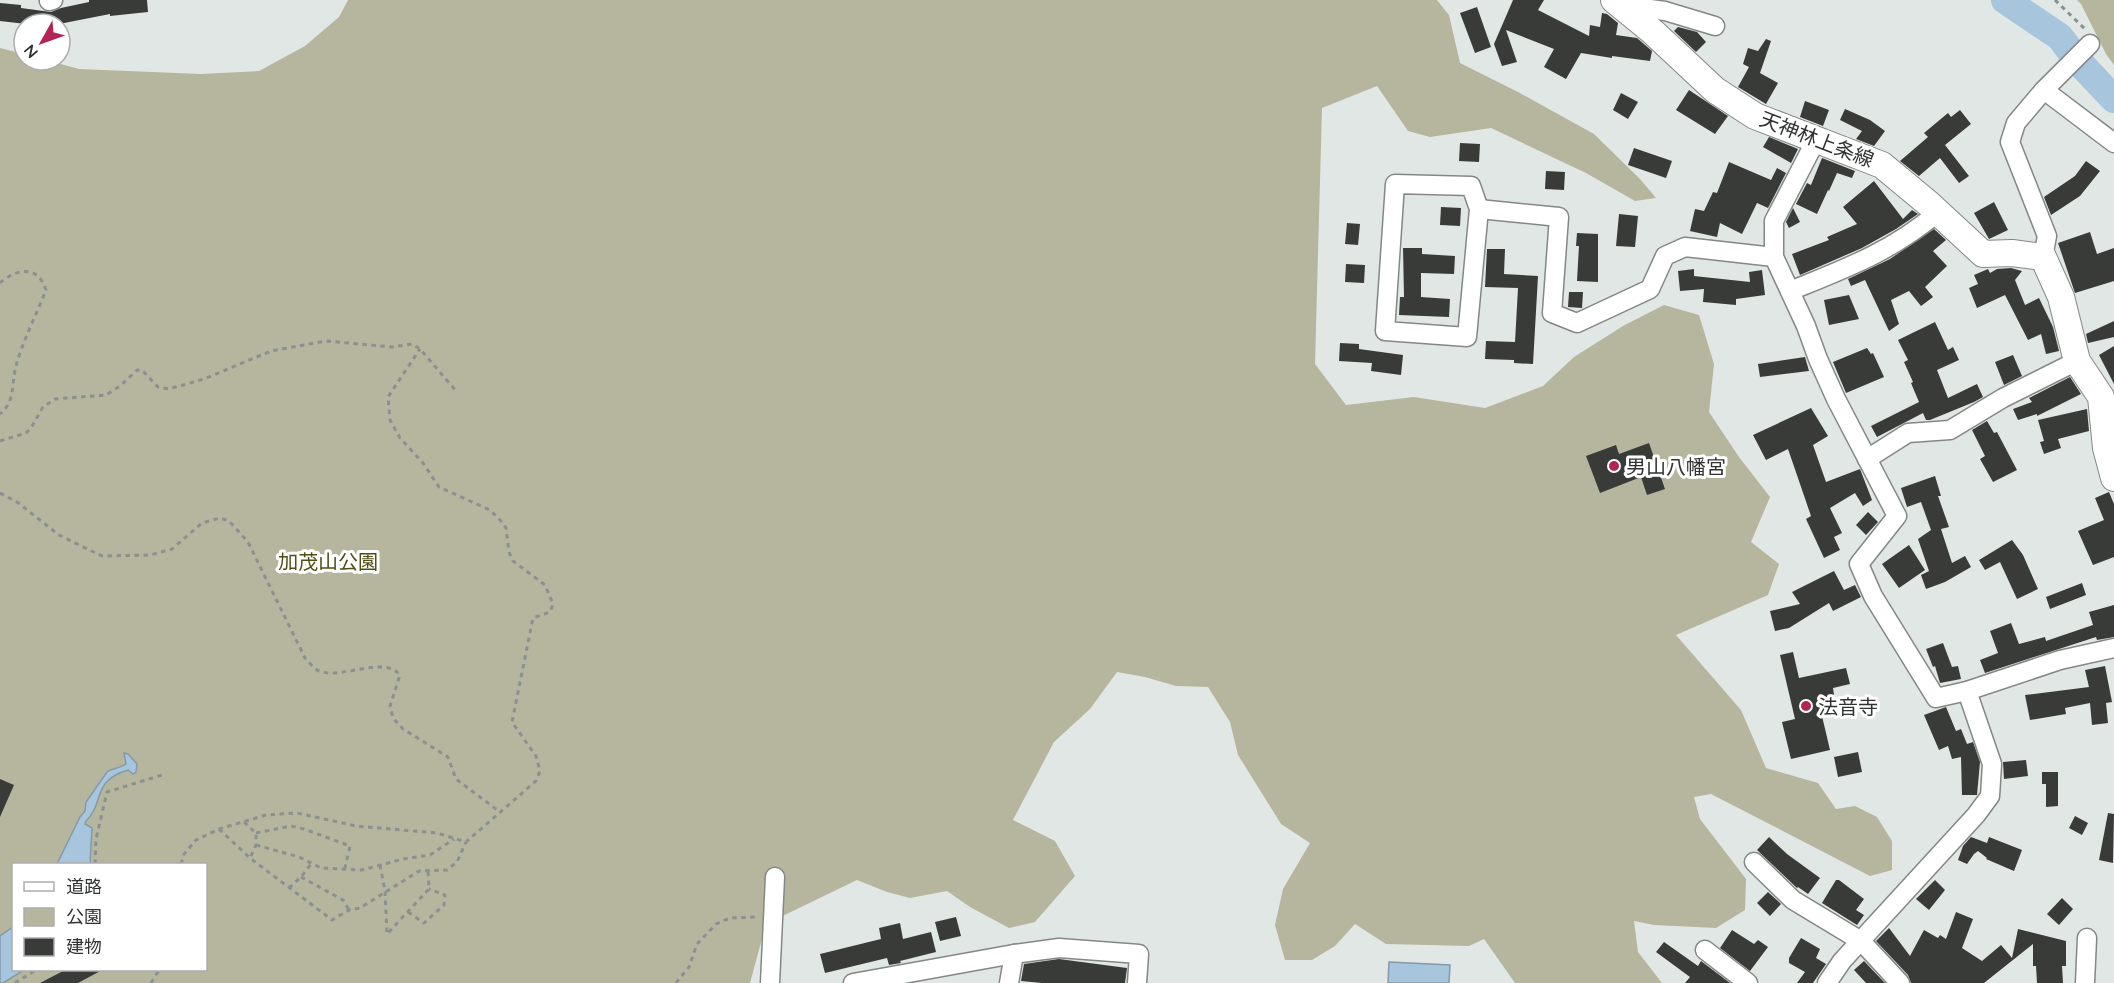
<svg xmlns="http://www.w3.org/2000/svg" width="2114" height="983" font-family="Quicksand,'Noto Sans JP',sans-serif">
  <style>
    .green { fill: #b6b69f; fill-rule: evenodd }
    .water { fill: #a7c5dd; stroke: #8499aa; stroke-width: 1.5 }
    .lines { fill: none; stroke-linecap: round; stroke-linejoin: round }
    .river { stroke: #a7c5dd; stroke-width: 28 }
    .building { fill: #393b38 }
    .street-casing { stroke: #838886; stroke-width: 21 }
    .secondary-casing { stroke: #838886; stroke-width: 28 }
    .path { stroke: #8c908f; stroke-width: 3; stroke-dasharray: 4.5 4.5; stroke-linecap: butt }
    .street { stroke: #fff; stroke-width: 18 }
    .secondary { stroke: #fff; stroke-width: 26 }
    .poi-dot { fill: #b22356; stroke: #fff; stroke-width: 2 }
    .labels { text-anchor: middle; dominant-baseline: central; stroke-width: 6; stroke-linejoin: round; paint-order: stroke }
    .street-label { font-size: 20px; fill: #313332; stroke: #fff }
    .poi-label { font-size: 20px; fill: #313332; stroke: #fff; text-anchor: start }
    .park-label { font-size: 20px; fill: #514f16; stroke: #fff }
  </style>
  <rect width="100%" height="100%" fill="#e1e7e5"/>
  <g class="green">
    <path d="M348 0H1437L1449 15 1460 63 1518 92 1594 134 1640 179 1656 198 1635 201 1586 173 1491 128 1430 137 1408 131 1377 86 1322 108 1315 364 1346 405 1414 397 1485 408 1543 386 1574 357 1623 326 1664 305 1699 315 1714 364 1709 412 1739 457 1770 497 1751 542 1779 564 1768 595 1676 635 1741 710 1766 768 1818 783 1836 809 1855 806 1877 817 1892 841V870L1870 876 1711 794 1694 797 1700 819 1746 879 1745 910 1716 928 1654 925 1634 921 1638 952 1662 983H1515L1484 939 1469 946 1386 944 1355 924 1335 946 1312 960H1285L1275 925 1283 889 1310 843 1281 824 1238 755 1230 722 1208 687 1176 686 1145 677 1117 672 1090 709 1054 742 1013 820 1055 841 1075 876 1035 922 1009 928 970 907 947 891 910 898 887 892 857 880 766 924 750 983H0V48L24 54V60H46L79 69 201 74 259 71 305 46 339 17ZM14 864H206V970H14Z"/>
    <polygon points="2077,0 2114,0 2114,65 2106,54 2081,4"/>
  </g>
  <g class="water">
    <path d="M124 753 128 754 137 764 136 772 133 774 128 770C91 781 105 803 86 821L85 824 92 828 90 864H57L80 817 85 811 86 802 107 772C112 768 119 769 126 764Z"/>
    <polygon points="13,927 14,970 24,970 3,983 0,983 0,936"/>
    <polygon points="1389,962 1450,965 1449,983 1388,983"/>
  </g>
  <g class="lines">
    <polyline class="river" points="2005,0 2060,37 2077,60 2114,99"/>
  </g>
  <g class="building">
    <polygon points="89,0 147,0 148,12 110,16 110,14 59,24 26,24 0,21 0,3 21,5 21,8 51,12 61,8 89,2"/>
    <polygon points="1513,0 1544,0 1538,10 1589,36 1590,25 1600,27 1602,13 1607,14 1618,23 1616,35 1637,38 1652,51 1650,61 1612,56 1612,58 1581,53 1566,79 1544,67 1554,49 1506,30 1517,62 1502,66 1494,44"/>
    <polygon points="1477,7 1491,47 1475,53 1460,13"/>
    <polygon points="1678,27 1697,32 1706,42 1696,52 1674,31"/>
    <polygon points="1766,39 1771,41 1760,73 1778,83 1766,104 1738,87 1749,67 1743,64 1748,48 1758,51"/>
    <polygon points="1689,90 1728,116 1715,134 1676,110"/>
    <polygon points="1621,93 1638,102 1628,119 1613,110"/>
    <polygon points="1805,101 1829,110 1823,126 1800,117"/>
    <polygon points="1845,109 1870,120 1885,131 1874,146 1856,139 1862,131 1840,120"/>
    <polygon points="1960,110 1971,124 1945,145 1969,176 1959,183 1940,158 1919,176 1900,161 1928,137 1924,133 1948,113 1951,117"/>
    <polygon points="1769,137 1798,149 1791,163 1763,147"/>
    <polygon points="1460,143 1480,144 1479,162 1459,161"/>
    <polygon points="1634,148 1672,161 1666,178 1628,165"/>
    <polygon points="1822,158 1855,171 1852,178 1837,173 1829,191 1828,190 1817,214 1796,204 1807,183 1811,185"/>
    <polygon points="2086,161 2100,171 2080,196 2051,215 2044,197 2075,176"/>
    <polygon points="1729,162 1771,180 1777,168 1786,173 1768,208 1757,203 1742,234 1720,223 1717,237 1690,231 1695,209 1704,211 1713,192 1717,193"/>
    <polygon points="1546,171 1565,172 1564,190 1545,189"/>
    <polygon points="1874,181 1903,219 1912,210 1918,214 1896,229 1862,248 1800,275 1792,254 1829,240 1827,237 1857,224 1843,207"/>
    <polygon points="1994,202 2008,230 1989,239 1974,213"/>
    <polygon points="1441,207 1461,208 1460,226 1440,225"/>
    <polygon points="1793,208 1800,222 1789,228 1786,222"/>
    <polygon points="1619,214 1638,216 1635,247 1616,246"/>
    <polygon points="1347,223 1360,224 1358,245 1345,244"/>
    <polygon points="1934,229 1946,240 1933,251 1947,266 1925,287 1933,297 1921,306 1909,291 1891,300 1899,324 1889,331 1865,280 1851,286 1848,279 1890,259"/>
    <polygon points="2090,232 2097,254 2114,248 2114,281 2075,293 2058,243"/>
    <polygon points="1577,233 1598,234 1598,282 1577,281 1579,246 1576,246"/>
    <polygon points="1403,248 1422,248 1422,254 1455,256 1454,274 1421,273 1421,297 1450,299 1449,317 1399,315 1400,297 1404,297"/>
    <polygon points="1487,249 1505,249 1504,274 1538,276 1533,364 1514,363 1514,360 1485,359 1486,341 1515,342 1518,288 1485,287"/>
    <polygon points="1346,264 1365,265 1364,283 1345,282"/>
    <polygon points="2011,268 2022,271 2015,280 2025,305 2039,298 2053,327 2059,351 2046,354 2041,334 2028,340 2005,295 1977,308 1969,288 1978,284 1974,275 1988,269 1990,273 1997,269"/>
    <polygon points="1694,269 1694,276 1750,282 1749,272 1762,270 1765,295 1736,299 1736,305 1703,302 1704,289 1680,291 1678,271"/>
    <polygon points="1569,292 1583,292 1582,308 1568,307"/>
    <polygon points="1849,295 1859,319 1829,325 1824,300"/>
    <polygon points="2114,321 2114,337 2088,343 2086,334"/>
    <polygon points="1935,322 1948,350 1953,347 1959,360 1937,370 1948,398 1977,384 1983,397 1974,402 1930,420 1926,420 1923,413 1877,437 1871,426 1919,402 1911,383 1913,382 1904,362 1908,360 1898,340"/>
    <polygon points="1340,343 1359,344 1359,349 1403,355 1401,375 1371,371 1372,363 1339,361"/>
    <polygon points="2114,346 2114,384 2099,355"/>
    <polygon points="1867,348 1871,354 1873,353 1884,377 1846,393 1833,362"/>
    <polygon points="2013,355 2022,376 2004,385 1995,362"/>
    <polygon points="1805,357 1809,371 1760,377 1758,364"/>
    <polygon points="2070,377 2081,394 2037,416 2037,414 2018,420 2013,409 2032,402 2029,398"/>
    <polygon points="1811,408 1828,436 1813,445 1826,482 1860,469 1872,500 1863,506 1855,493 1830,508 1842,533 1834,537 1840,550 1824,558 1806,519 1811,516 1788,449 1766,460 1753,435"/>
    <polygon points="2087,409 2089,431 2058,439 2061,448 2044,454 2040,442 2044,441 2038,420"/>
    <polygon points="1987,421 1994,433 1997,432 2017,470 1993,482 1980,459 1985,456 1972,430"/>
    <polygon points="1649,443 1665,489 1647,495 1641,477 1600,493 1586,456 1616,445 1619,454"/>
    <polygon points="1935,476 1941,496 1938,496 1949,527 1941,529 1952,563 1965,556 1971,567 1945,582 1926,589 1921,575 1929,571 1918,539 1931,530 1921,502 1907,507 1901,488"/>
    <polygon points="2109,492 2114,504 2114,557 2093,565 2078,531 2104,520 2095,498"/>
    <polygon points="1868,512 1878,522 1866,535 1856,525"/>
    <polygon points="2012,540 2023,555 2038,589 2017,599 2000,562 1985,570 1979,560"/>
    <polygon points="1909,545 1925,570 1899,588 1882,564"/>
    <polygon points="1834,571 1844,590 1855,585 1861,597 1833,611 1829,603 1789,628 1775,631 1770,611 1800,604 1792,592"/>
    <polygon points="2082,583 2086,595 2050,609 2046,597"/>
    <polygon points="2114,605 2114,637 2097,640 2096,637 1985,673 1980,660 1998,653 1990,631 2011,623 2019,644 2045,637 2046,641 2093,625 2089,612"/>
    <polygon points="1943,643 1952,667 1958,666 1961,679 1940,683 1935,666 1933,667 1926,649"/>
    <polygon points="1793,652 1799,678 1846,668 1850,684 1833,688 1834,695 1818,699 1830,750 1791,759 1782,722 1795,719 1780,655"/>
    <polygon points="2105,666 2112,702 2106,703 2108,723 2092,725 2090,703 2065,708 2066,714 2030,720 2025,695 2089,687 2085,670"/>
    <polygon points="1946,707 1956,731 1961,729 1967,744 1973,742 1980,762 1977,795 1962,795 1961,757 1952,759 1948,746 1939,750 1924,715"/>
    <polygon points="1858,752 1862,772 1838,777 1834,757"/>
    <polygon points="2026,760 2028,776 2004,779 2003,762"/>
    <polygon points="2042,772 2058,772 2058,806 2046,807 2046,784 2042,784"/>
    <polygon points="0,779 14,785 0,817"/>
    <polygon points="2108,813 2114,814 2113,863 2099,860"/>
    <polygon points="2075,816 2088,823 2082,835 2069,828"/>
    <polygon points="1769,837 1787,854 1820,878 1808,894 1798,887 1797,888 1757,850"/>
    <polygon points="1971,837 1987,843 1989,837 2022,850 2014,871 1986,859 1987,858 1978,851 1974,854 1967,864 1958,860 1963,846"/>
    <polygon points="1836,880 1839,880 1864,899 1856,910 1864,915 1857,925 1822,903"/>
    <polygon points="1935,880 1945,890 1929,910 1916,899"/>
    <polygon points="1768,892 1781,904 1770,916 1757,903"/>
    <polygon points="2062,898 2073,909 2059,925 2047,914"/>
    <polygon points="1956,912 1973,919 1962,948 1982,961 2001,945 2012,958 2018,929 2066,941 2066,966 2062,966 2063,983 2037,983 2036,966 2033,966 2033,944 1984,983 1911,983 1908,975 1876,941 1889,928 1910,956 1924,930 1938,938 1940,935 1946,939"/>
    <polygon points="956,917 961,936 940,941 935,922"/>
    <polygon points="900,923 903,939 931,932 936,952 900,961 901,963 889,965 887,958 825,973 820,954 881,939 879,928"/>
    <polygon points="1732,930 1754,944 1758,940 1768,947 1750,971 1720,948"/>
    <polygon points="1801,938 1820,949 1816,958 1826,964 1813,983 1797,983 1805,972 1789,963 1789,958"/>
    <polygon points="1664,942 1698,966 1701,961 1730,983 1685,983 1690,977 1656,952"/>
    <polygon points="1059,959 1127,968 1125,983 1042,983 1021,981 1024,964"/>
    <polygon points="1864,961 1885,983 1866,983 1854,970"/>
    <polygon points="67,969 104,969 78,983 40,983"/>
  </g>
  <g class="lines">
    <defs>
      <g id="street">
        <polyline points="49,1 53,0"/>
        <polyline points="1621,5 1665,11 1715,26"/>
        <polyline points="2044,90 2114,143"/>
        <polyline points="1816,140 1774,221 1774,257 1806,326 1818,359 1836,399 1897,516 1859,564 1873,596 1936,698 1967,691 2060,660 2114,648"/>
        <polygon points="1395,184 1471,186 1479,209 1467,337 1385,331"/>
        <polyline points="1479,209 1559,217 1552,313 1577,323 1650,289 1665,256 1685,247 1774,257"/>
        <polyline points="2043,257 2047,236 2010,142 2016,123 2044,90 2090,44"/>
        <path d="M1790 291C1844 269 1891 252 1937 213"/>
        <polyline points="1867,459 1908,433 1950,430 2003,398 2077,361"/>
        <polyline points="1754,862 1793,900 1861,941 1900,983"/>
        <polyline points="1705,950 1748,983"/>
        <polyline points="770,983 775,877"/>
        <polyline points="853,983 1014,954 1059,948 1139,954 1137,983"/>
        <polyline points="1009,983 1014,954"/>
        <polyline points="1827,983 1842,961 1976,815 1990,796 1992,764 1967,691"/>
        <polyline points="2085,983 2087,938"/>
      </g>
      <polyline id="secondary" points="1614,0 1653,32 1715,90 1755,116 1882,165 1929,204 1983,254 2012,253 2043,257 2061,297 2077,361 2101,397 2106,448 2114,478"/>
    </defs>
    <use href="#street" class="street-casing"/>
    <use href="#secondary" class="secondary-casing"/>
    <g class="path">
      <polyline points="2055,0 2086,30"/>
      <path d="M0 283C17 268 38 265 46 290 37 313 22 343 16 366 11 384 16 401 0 414"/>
      <polyline points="0,441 26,433 31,428 43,407 55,399 106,395 120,386 137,370 142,370 158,387 169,389 204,379 271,351 326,341 392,347 412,344 420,349 457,392"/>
      <path d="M0 493 17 502 59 535 102 556 150 555 172 549 202 523 220 518 229 521 248 542 305 658C309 662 314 669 319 671 341 680 384 655 400 675L390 706 393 718 403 729 448 757 456 779 500 812"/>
      <polyline points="244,822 256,833 256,845 250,858"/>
      <polyline points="219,829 250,858 332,920 349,910 360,908 419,871 447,870 457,862 466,842"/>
      <polyline points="256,833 291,826 304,829 350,846 345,868"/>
      <polyline points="256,845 299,857 321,868 362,870 403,859 430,855 454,839"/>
      <polyline points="95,864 96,839 107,792 162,775"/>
      <polyline points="181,864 184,854 196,840 219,829 266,815 297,813 356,826 437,833 466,842 536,781 540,771 536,756 512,722 533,618 550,612 553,604 545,585 513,561 509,552 506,528 501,521 490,510 439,487 423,463 400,438 390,420 388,397 420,349"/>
      <polyline points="380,865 385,891 387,934 429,889 428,871"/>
      <polyline points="301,877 343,900 349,910"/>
      <polyline points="289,888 301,877 311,864"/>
      <polyline points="408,912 424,923 444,905 445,895 429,889"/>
      <polyline points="15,983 36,970"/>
      <polyline points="151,983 159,970"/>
      <polyline points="676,983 689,967 697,944 716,924 730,918 757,917"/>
    </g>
    <use href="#street" class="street"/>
    <use href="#secondary" class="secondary"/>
  </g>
  <g class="poi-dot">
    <circle cx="1614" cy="466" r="6"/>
    <circle cx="1806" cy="706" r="6"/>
  </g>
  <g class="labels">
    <g class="street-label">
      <text transform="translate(1817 139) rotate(21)">天神林上条線</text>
    </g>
    <g class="poi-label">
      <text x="1626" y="466">男山八幡宮</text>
      <text x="1818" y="706">法音寺</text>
    </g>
    <g class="park-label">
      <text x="328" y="561">加茂山公園</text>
    </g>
  </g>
  <rect x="12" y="863" width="195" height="108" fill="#ffffff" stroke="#adadad" stroke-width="1.5"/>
  <rect x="24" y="882" width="30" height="9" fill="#ffffff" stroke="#adadad" stroke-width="1.5"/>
  <text x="66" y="893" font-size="18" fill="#313332">道路</text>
  <rect x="24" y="908" width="30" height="18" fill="#b6b69f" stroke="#adadad" stroke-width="1.5"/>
  <text x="66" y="923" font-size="18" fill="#313332">公園</text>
  <rect x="24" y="938" width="30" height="18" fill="#393b38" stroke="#adadad" stroke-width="1.5"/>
  <text x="66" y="953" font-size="18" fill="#313332">建物</text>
  <g transform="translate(42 42) rotate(230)"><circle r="28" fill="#ffffff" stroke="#adadad" stroke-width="1.5"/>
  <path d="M0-4.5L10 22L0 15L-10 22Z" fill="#b22356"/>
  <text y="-9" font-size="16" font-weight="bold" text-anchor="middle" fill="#313332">N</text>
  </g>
</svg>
